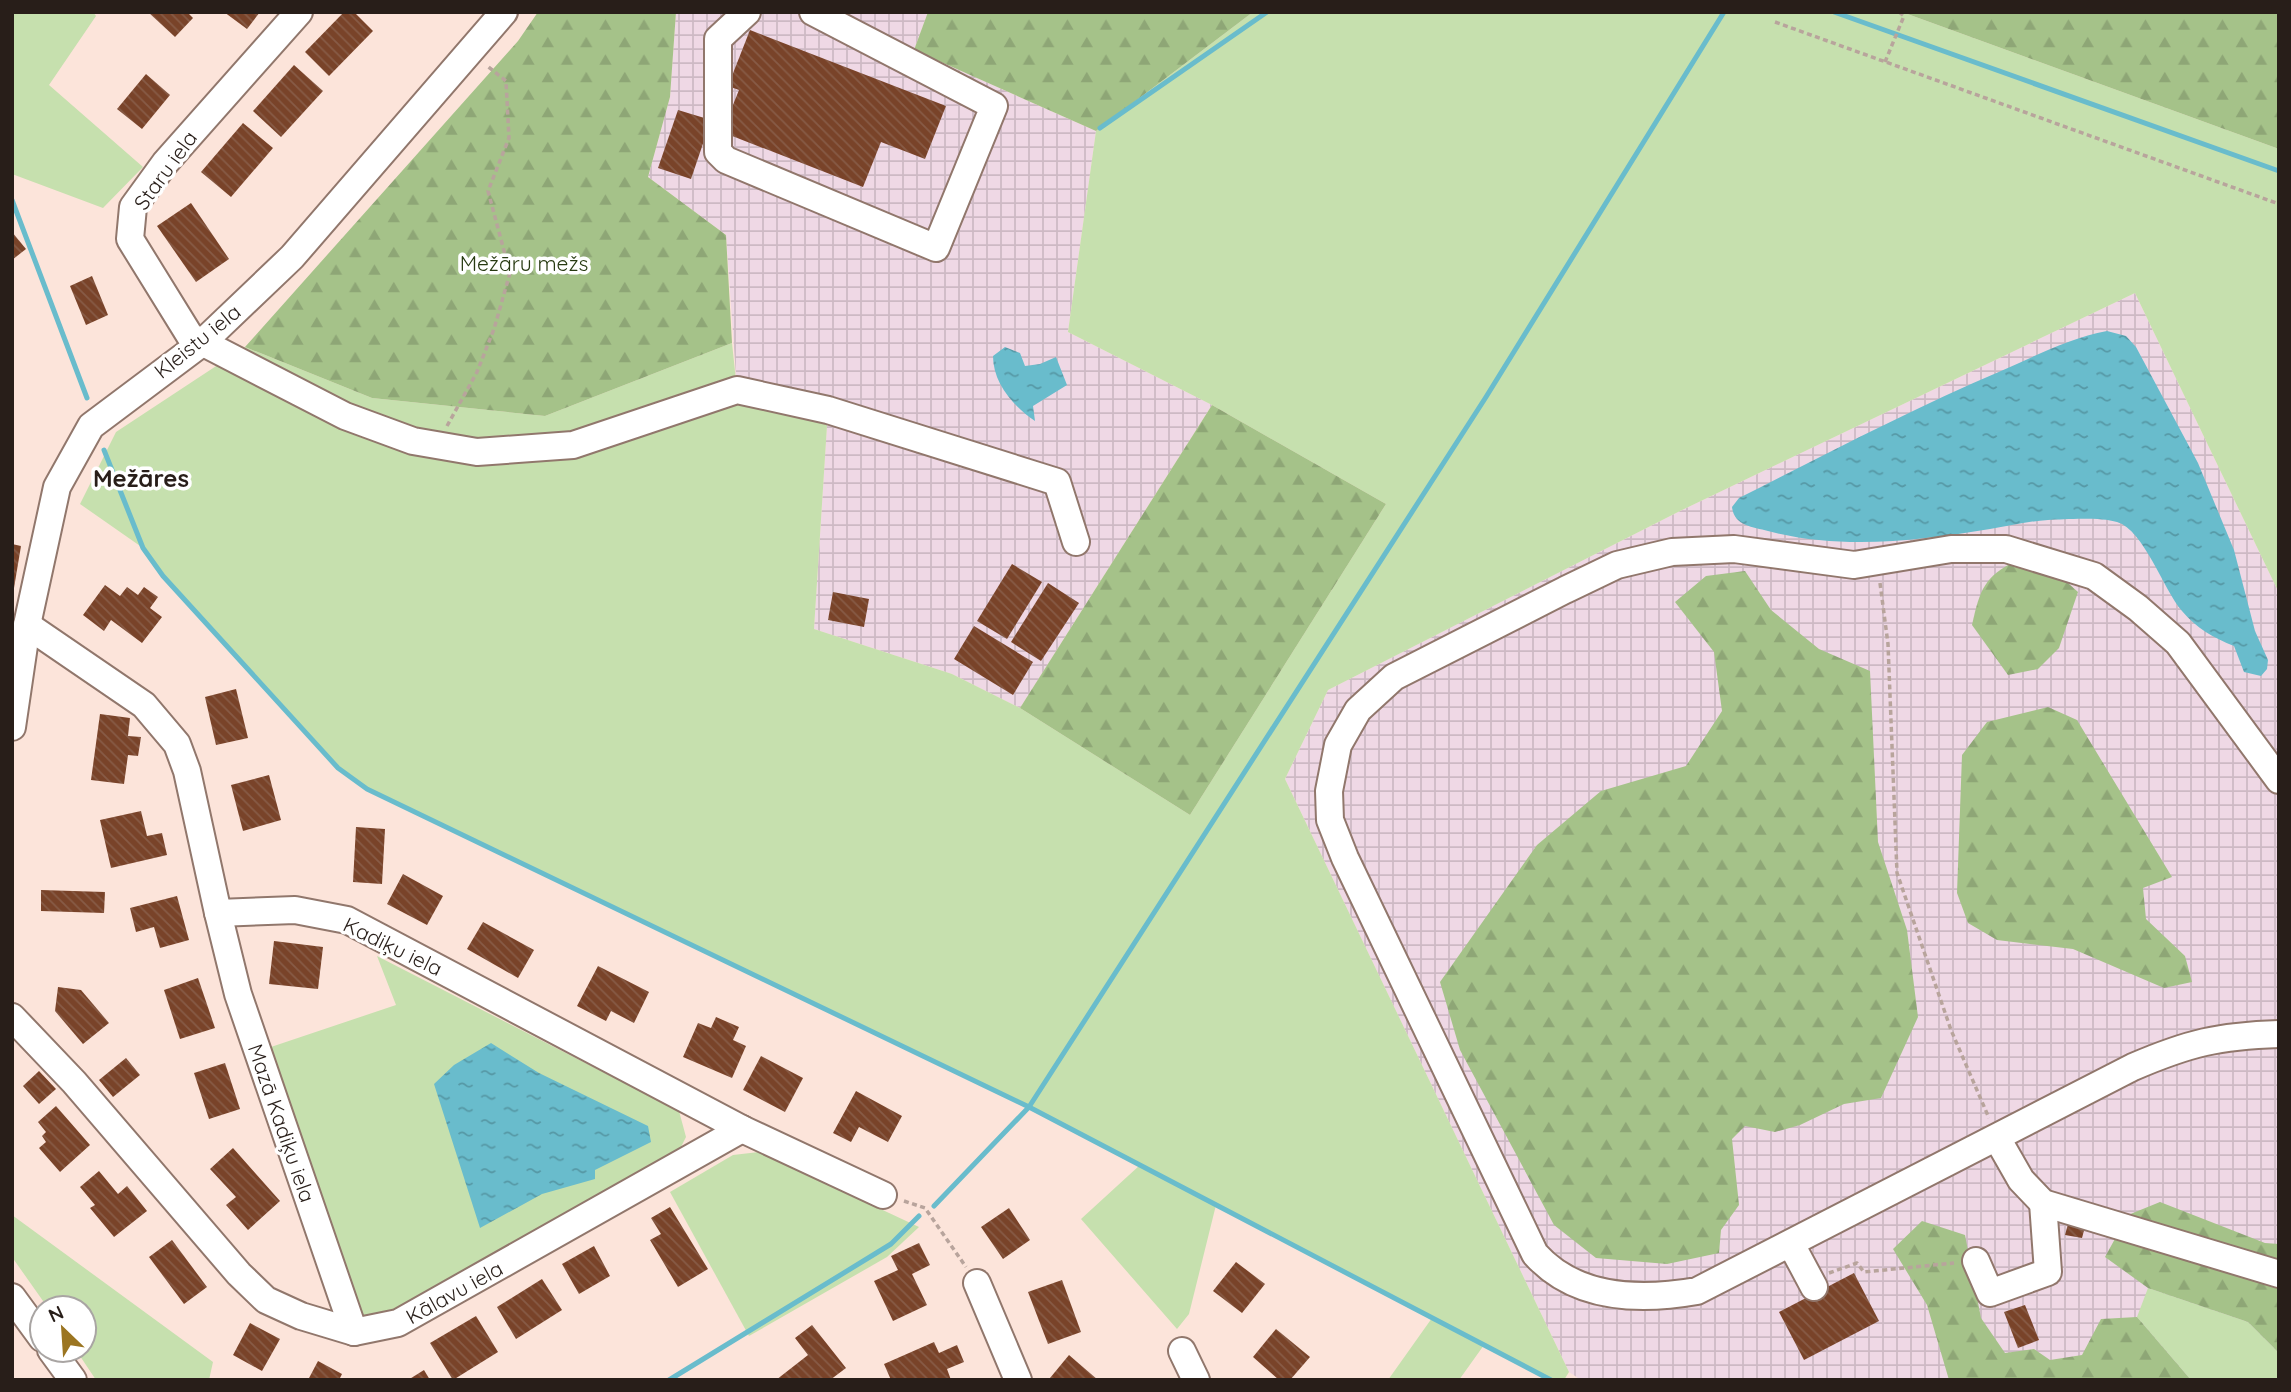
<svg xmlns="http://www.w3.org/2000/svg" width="2291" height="1392" font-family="Quicksand,sans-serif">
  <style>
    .industrial { fill: url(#industrial-grid) }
    .grass { fill: #c6e0ae }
    .forest { fill: url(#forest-firs) }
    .water { fill: url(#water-ripples) }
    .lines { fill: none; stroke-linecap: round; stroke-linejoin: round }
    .stream { stroke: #69bccc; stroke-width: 5 }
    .building { fill: url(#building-back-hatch) }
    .minor-casing { stroke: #91776c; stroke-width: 30 }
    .path { stroke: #b8a49c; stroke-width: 3.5; stroke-dasharray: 5 3.5; stroke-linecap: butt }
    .minor { stroke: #fff; stroke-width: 26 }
    .labels { text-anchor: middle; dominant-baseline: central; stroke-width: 7; stroke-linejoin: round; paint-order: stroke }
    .street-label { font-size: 21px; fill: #281e19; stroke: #fff }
    .park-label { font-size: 21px; fill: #273a11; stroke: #fff }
    .quarter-label { font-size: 24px; font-weight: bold; fill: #281e19; stroke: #fff }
  </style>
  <defs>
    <pattern id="industrial-grid" width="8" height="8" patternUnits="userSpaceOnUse" patternTransform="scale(1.75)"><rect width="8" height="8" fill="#efd8e5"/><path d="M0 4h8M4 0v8" fill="none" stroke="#cdb9c4"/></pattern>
    <pattern id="forest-firs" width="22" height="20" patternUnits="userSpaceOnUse" patternTransform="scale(1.75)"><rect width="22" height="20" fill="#a5c289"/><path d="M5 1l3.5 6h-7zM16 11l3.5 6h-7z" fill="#8ea676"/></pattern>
    <pattern id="water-ripples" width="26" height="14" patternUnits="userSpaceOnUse" patternTransform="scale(1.75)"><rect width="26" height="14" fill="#69bccc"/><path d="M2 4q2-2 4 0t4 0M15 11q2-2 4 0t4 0" fill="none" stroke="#5698a5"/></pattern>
    <pattern id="building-back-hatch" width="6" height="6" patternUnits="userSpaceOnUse" patternTransform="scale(1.75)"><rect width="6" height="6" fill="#794329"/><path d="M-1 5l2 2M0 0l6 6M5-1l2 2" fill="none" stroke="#875b46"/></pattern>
  </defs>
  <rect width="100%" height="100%" fill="#fce4da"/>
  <g class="industrial">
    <polygon points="676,12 928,12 914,50 1096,131 1068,332 1212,405 1020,708 952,674 814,629 828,410 737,390 726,235 648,177 670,97"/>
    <polygon points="2135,293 2279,593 2279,1380 1581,1380 1569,1372 1285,779 1328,690 1680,511"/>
  </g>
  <g class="grass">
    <polygon points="12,12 93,12 96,16 49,85 143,167 103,208 12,174"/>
    <polygon points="1253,12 1902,12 2279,149 2279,593 2135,293 1680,511 1328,690 1285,779 1569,1372 1564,1380 1551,1380 1484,1345 1459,1380 1388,1380 1432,1318 1216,1205 1189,1314 1177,1329 1081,1219 1140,1165 1029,1107 367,789 338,768 163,576 143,548 80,504 116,432 245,347 372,398 545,416 732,343 737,390 828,410 814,629 952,674 1020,708 1190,815 1386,504 1212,405 1068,332 1096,131"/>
    <polygon points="377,956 679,1111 686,1137 678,1153 389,1312 364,1316 351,1303 265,1049 396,1005"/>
    <polygon points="759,1152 919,1227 887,1257 749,1336 670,1192 733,1155"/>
    <polygon points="12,1215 213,1362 209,1380 96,1380 76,1350 84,1350 84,1308 48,1308 12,1257"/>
    <polygon points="2148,1288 2248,1322 2279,1353 2279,1380 2191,1380 2137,1317"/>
  </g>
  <g class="forest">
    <polygon points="538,12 676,12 670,97 648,177 726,235 732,343 545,416 372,398 245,347 518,41"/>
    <polygon points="928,12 1253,12 1096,131 914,50"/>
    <polygon points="1902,12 2279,12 2279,149"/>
    <polygon points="1212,405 1386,504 1190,815 1020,708"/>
    <path d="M2017 560 2059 575 2078 592 2059 648 2038 669 2008 675 1972 625C1980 589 1984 577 2017 560Z"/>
    <polygon points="1745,571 1771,610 1819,649 1870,671 1878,842 1907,930 1918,1017 1881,1098 1844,1104 1800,1125 1775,1132 1745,1126 1732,1139 1739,1205 1721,1230 1719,1253 1667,1264 1596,1258 1554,1225 1460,1050 1440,982 1537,845 1601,791 1686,766 1722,711 1714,652 1675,602 1706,576"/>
    <polygon points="2048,707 2077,720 2172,877 2143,888 2146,919 2185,956 2192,982 2164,988 2073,949 1997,940 1968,923 1957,893 1962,755 1987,722"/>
    <polygon points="2160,1202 2265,1243 2279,1244 2279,1353 2248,1322 2148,1288 2105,1257 2128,1215"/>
    <polygon points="1922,1221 1965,1235 1981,1318 2005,1353 2034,1349 2050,1360 2082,1355 2101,1319 2137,1317 2191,1380 1949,1380 1927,1305 1893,1249"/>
  </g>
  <g class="water">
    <path d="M2107 331 2126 336 2136 347 2198 463 2234 550 2255 631 2268 660 2267 669 2261 676 2244 672 2234 646C2214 638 2196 628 2182 611 2163 589 2144 530 2117 522 2101 517 2066 519 2048 520 2029 521 2009 526 1990 529 1918 541 1840 550 1768 531 1753 527 1734 526 1732 507L1739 498C1826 454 1912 409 2001 371 2035 356 2070 338 2107 331Z"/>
    <path d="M1005 347 1020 353 1025 366 1040 364 1056 357 1067 385 1033 406 1035 421C1013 406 993 383 993 356Z"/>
    <polygon points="491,1043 539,1073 648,1126 651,1142 595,1170 595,1179 542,1194 480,1228 434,1084 454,1065"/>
  </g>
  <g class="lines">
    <g class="stream">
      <polyline points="1834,12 2279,171"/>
      <polyline points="1100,128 1267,12"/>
      <polyline points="12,200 87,398"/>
      <polyline points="104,450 143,548 163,576 338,768 367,789 1029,1107 1551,1380"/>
      <polyline points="934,1206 1029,1107 1486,397 1724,12"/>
      <polyline points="669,1380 891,1244 919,1216"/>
    </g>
  </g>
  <g class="building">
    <polygon points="148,12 187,12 193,18 175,37"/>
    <polygon points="224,12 260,12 247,29"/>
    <polygon points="344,12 354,12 373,31 329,76 305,52"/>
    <polygon points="750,30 946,106 925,159 881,142 863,187 722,132 739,90 728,86"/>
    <polygon points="294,65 323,91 281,137 253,111"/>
    <polygon points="146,74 170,95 142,129 117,109"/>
    <polygon points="678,110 711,120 691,179 658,168"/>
    <polygon points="243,123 273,148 231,197 201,172"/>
    <polygon points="191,203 229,259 196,282 157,226"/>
    <polygon points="12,232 26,249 12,260"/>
    <polygon points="92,276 108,315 86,325 70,286"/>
    <polygon points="12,544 21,546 14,588 12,588"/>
    <polygon points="1012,564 1042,582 1007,639 977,621"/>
    <polygon points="1048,583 1079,603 1041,661 1011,642"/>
    <polygon points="105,585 120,596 127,587 138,595 144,587 158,597 150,608 162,617 142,643 111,620 104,631 83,615"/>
    <polygon points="833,592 869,599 864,627 828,620"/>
    <polygon points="974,626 1033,662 1013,695 954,659"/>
    <polygon points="236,689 248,738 216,745 205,697"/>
    <polygon points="100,714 130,718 128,736 141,737 138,756 128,755 124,784 91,780"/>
    <polygon points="269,775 281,820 243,831 231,785"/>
    <polygon points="141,811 147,836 162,833 167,855 111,868 100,820"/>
    <polygon points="356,827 385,829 382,884 353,882"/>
    <polygon points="403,874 443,896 427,925 387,904"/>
    <polygon points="41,890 105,892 104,913 41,911"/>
    <polygon points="177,896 189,940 160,948 154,927 136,932 130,908"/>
    <polygon points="483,922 534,950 518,978 467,949"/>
    <polygon points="274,941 323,947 318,989 269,984"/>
    <polygon points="598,966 649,992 634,1023 611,1011 606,1021 577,1006"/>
    <polygon points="198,978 215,1028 180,1039 164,990"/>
    <polygon points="58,987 81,990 109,1023 83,1044 55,1011"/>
    <polygon points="716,1017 739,1027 733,1040 746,1046 732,1078 683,1057 698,1023 711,1028"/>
    <polygon points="761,1056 803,1078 785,1112 743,1090"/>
    <polygon points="126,1058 140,1075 113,1097 99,1080"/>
    <polygon points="225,1063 240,1109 209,1119 194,1073"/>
    <polygon points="39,1071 56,1089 39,1104 23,1086"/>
    <polygon points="856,1091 902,1116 888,1142 859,1127 851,1142 833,1133"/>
    <polygon points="56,1106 90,1145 60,1172 39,1148 46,1142 42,1136 46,1132 38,1122"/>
    <polygon points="233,1148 280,1201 248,1230 226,1205 236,1197 210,1169"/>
    <polygon points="99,1171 118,1194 127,1186 147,1211 114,1237 90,1208 95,1205 80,1187"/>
    <polygon points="670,1207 708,1269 678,1287 650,1240 661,1234 651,1218"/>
    <polygon points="1009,1208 1030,1240 1003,1259 981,1227"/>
    <polygon points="2068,1224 2085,1227 2082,1238 2065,1235"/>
    <polygon points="172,1240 207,1287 184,1304 149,1257"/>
    <polygon points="919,1243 930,1265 912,1274 927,1305 893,1321 874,1281 898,1270 891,1256"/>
    <polygon points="594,1246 610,1276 579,1294 562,1264"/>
    <polygon points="1236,1262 1265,1284 1242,1313 1213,1291"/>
    <polygon points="1854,1273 1879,1321 1804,1360 1779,1312"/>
    <polygon points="542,1279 562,1310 516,1339 497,1307"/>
    <polygon points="1062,1280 1081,1332 1048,1344 1028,1292"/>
    <polygon points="2025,1305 2039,1340 2018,1348 2004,1312"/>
    <polygon points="476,1316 498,1352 453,1380 430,1343"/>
    <polygon points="250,1323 280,1339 262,1371 233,1355"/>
    <polygon points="812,1325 846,1368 830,1380 776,1380 808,1355 795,1338"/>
    <polygon points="1276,1329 1310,1357 1290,1380 1279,1380 1253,1357"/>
    <polygon points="934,1342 939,1353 957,1345 964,1362 947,1369 951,1380 891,1380 884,1364"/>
    <polygon points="1069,1355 1098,1380 1050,1378"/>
    <polygon points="318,1361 342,1374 339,1380 308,1380"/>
    <polygon points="424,1370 430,1380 408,1380"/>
  </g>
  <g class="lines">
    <defs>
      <g id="minor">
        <polyline points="299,12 165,163 133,207 130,239 190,336 345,416 413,441 477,452 573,445 737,390 828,410 1057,482 1076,542"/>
        <polyline points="747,12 718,39 718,152 726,160 936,248 994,106 813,12"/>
        <polyline points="27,625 144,705 177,744 187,771 218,913 295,910 347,920 742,1129 883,1195"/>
        <polyline points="12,727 27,625 57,487 91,426 203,342 292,257 504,12"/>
        <path d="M2279 780 2178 643 2138 608 2094 576 2006 549H1951L1854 565 1734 549 1672 552 1617 565 1565 590 1394 677 1358 710 1338 745 1329 791 1330 820 1345 858 1535 1254C1576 1300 1640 1301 1697 1291L2133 1067C2189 1043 2218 1036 2279 1034"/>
        <polyline points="218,913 238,994 354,1332"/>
        <polyline points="12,1017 74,1082 239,1274 266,1300 301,1316 354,1332 398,1323 742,1129"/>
        <polyline points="1997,1138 2021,1180 2043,1203 2279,1274"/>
        <polyline points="1791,1244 1814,1287"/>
        <polyline points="1976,1261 1990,1293 2048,1272 2043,1203"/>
        <polyline points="977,1283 1018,1380"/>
        <polyline points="12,1297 42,1338"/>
        <polyline points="51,1350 73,1380"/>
        <polyline points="1182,1351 1196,1380"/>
      </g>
    </defs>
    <use href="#minor" class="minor-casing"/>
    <g class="path">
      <polyline points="1775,22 2279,204"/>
      <polyline points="1885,62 1904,16 1899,12"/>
      <polyline points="447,426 477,372 494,329 510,273 488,191 509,138 506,81 486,65"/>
      <polyline points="1880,583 1888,644 1897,873 1951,1030 1989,1118"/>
      <polyline points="904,1201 925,1208 966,1267"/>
      <polyline points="1829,1273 1857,1263 1864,1272 1954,1263"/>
    </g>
    <use href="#minor" class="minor"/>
  </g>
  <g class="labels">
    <g class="street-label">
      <text transform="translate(165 170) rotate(-54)">Staru iela</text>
      <text transform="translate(197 341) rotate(-39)">Kleistu iela</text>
      <text transform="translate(393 946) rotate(26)">Kadiķu iela</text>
      <text transform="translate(282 1123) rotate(71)">Mazā Kadiķu iela</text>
      <text transform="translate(454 1292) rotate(-29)">Kālavu iela</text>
    </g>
    <g class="park-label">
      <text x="524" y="263">Mežāru mežs</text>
    </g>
    <g class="quarter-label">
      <text x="141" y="478">Mežāres</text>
    </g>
  </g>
  <rect width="2291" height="1392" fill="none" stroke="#281e19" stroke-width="28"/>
  <g transform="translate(63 1329) rotate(335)"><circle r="33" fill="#ffffff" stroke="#a9a5a3" stroke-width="2"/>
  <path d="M0-5L12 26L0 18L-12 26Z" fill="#9b7521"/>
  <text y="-10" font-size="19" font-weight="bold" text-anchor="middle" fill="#281e19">N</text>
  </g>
</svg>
